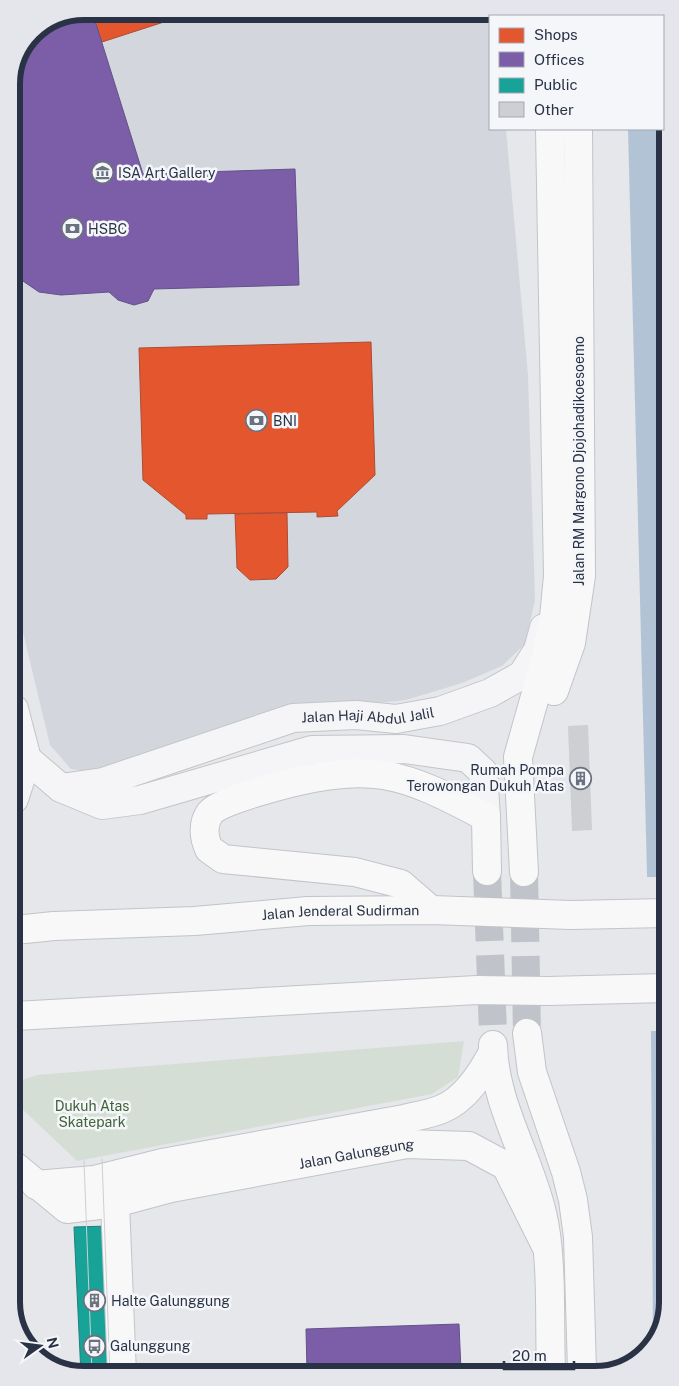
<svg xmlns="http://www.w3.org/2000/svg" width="679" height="1386" font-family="'Public Sans',sans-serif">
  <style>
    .built { fill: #d3d7dd }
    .green { fill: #d5ded5 }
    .water { fill: #b3c3d6 }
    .pier { fill: #e5e7ea }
    .shops { fill: #e4572e; stroke: #ac4c35 }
    .offices { fill: #7b5ea7; stroke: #63518a }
    .public { fill: #17a398; stroke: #1d817f }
    .building { fill: #cdcfd3 }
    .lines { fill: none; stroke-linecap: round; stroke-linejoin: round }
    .primary-tunnel { stroke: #c0c3c9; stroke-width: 28; stroke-dasharray: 28 14; stroke-linecap: butt }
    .tertiary-casing { stroke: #c3c5c8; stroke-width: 30 }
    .primary-casing { stroke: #c1c4c8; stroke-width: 30 }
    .tertiary { stroke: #f5f5f7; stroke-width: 28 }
    .primary { stroke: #f8f8f8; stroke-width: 28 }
    .tram { stroke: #cecfd2; stroke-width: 1 }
    .labels { text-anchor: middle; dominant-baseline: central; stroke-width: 5; stroke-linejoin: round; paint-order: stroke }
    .poi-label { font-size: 14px; fill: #2a3346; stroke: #f4f6f9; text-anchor: start }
    .street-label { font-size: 14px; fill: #2a3346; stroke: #f4f6f9 }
    .park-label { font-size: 14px; fill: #3e6336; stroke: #f4f6f9 }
    .rim { fill: none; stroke: #2a3346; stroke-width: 6 }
  </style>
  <rect width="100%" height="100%" fill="#e5e7ea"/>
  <polygon class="built" points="84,11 496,11 496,16 490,16 490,129 506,129 528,375 535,600 525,644 502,666 462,683 406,700 304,711 95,773 71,769 50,745 14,595 11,79 33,32"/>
  <polygon class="green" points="464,1041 458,1077 432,1094 77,1161 16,1103 16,1082 37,1075"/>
  <polygon class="water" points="628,129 663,129 668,1302 653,1345 651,1031"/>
  <polygon class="pier" points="645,877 666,877 667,1031 648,1031"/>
  <g class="shops">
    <polygon points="99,11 216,11 216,20 167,21 102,42 92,14"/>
    <polygon points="371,342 375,475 337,511 338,516 317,517 317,512 207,514 207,519 186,519 186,515 143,480 139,348"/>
    <polygon points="287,513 288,567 276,579 250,580 237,568 235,514"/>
  </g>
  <g class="offices">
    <polygon points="84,11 91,11 97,27 143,174 295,169 299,285 154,289 148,301 134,305 118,300 109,292 61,295 39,292 20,279 12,268 11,79 33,32"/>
    <polygon points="459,1324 461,1371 307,1372 306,1329"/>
  </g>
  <polygon class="public" points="109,1226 115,1374 81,1375 74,1227"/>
  <polygon class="building" points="588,725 592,830 572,831 568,726"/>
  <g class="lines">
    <g class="primary-tunnel">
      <polyline points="487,871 493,1034"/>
      <polyline points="524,872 527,1033"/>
    </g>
    <defs>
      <g id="tertiary">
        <polyline points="14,709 27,759 14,799"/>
        <polyline points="27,759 61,788 102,805 140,800 312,750 404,749 468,758 483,772 486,817"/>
        <path id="s1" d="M61 788 103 782 293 718 356 715 396 719 440 711 490 693 522 675 538 650 544 628"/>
      </g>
      <g id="primary">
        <polyline points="548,11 548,16"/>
        <polyline points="577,11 577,16"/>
        <polyline points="554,691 571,643 581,576 578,129"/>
        <polyline points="524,872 518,757 545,661 554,617 558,576 550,129"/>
        <path d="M431 910 401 884 355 872 223 859 209 849C204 838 202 824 210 813 222 798 305 779 326 776 345 773 365 772 383 775 420 781 453 800 486 817L487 871"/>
        <path id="s2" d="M15 930 54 926 195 921 308 911 431 910 571 915 666 913"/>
        <polyline points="15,1016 477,990 548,991 666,988"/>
        <polyline points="527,1033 532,1072 566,1172 573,1200 578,1237 582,1370"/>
        <path d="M493 1045C494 1103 529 1157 542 1213 553 1258 549 1323 551 1370"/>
        <path id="s3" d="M16 1167 67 1209 115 1203 171 1188 407 1144 469 1146 506 1166 547 1248"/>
        <path d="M36 1185 94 1180 162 1163 404 1119C416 1116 430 1114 442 1109 466 1099 482 1073 493 1052"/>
        <polyline points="111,1186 115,1203 122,1374"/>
      </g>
    </defs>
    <use href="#tertiary" class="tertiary-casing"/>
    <use href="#primary" class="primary-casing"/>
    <use href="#tertiary" class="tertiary"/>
    <use href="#primary" class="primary"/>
    <g class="tram">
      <polyline points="102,1159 110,1374"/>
      <polyline points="84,1161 92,1374"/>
    </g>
  </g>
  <defs>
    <symbol id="museum-ring" viewBox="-11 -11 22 22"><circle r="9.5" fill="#f4f6f9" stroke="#6b727f" stroke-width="1.5"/><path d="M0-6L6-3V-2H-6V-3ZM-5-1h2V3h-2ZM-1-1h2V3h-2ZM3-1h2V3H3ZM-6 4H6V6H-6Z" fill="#6b727f"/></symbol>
    <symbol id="bank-ring" viewBox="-11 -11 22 22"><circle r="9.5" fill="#f4f6f9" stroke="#6b727f" stroke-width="1.5"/><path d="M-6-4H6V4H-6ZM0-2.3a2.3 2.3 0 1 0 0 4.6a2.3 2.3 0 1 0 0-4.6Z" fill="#6b727f"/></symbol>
    <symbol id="building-ring" viewBox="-11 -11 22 22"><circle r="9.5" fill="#f4f6f9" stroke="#6b727f" stroke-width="1.5"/><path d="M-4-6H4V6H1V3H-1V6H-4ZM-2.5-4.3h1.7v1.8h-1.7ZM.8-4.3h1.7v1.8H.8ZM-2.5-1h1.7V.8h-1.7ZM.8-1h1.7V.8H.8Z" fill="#6b727f"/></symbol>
    <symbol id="bus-ring" viewBox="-11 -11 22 22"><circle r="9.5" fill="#f4f6f9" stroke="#6b727f" stroke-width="1.5"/><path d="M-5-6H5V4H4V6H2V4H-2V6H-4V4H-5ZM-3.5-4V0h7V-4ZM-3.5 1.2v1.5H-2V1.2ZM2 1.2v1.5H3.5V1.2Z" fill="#6b727f"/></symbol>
  </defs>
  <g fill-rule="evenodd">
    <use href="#museum-ring" x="90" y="160" width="25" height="25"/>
    <use href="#bank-ring" x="60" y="216" width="25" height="25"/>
    <use href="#bank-ring" x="244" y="408" width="25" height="25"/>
    <use href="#building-ring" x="568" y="766" width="25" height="25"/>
    <use href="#building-ring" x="82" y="1288" width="25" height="25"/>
    <use href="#bus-ring" x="82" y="1334" width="25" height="25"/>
  </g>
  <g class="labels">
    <g class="poi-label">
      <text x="118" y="173">ISA Art Gallery</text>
      <text x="88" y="229">HSBC</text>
      <text x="273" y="421">BNI</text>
      <text x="564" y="770" text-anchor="end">Rumah Pompa<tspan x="564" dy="16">Terowongan Dukuh Atas</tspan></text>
      <text x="111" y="1301">Halte Galunggung</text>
      <text x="110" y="1346">Galunggung</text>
    </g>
    <g class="street-label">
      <text transform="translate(579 461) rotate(-90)">Jalan RM Margono Djojohadikoesoemo</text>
      <text stroke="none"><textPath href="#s1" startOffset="318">Jalan Haji Abdul Jalil</textPath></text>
      <text stroke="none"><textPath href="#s2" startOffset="326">Jalan Jenderal Sudirman</textPath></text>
      <text stroke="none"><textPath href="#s3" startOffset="361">Jalan Galunggung</textPath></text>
    </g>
    <g class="park-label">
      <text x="92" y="1106">Dukuh Atas<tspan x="92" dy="16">Skatepark</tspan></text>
    </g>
  </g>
  <path d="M0 0H679V1386H0ZM84 20H595A64 64 0 0 1 659 84V1302A64 64 0 0 1 595 1366H84A64 64 0 0 1 20 1302V84A64 64 0 0 1 84 20Z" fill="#e4e6eb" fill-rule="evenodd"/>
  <path class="rim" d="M84 20H595A64 64 0 0 1 659 84V1302A64 64 0 0 1 595 1366H84A64 64 0 0 1 20 1302V84A64 64 0 0 1 84 20Z"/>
  <rect x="489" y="15" width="175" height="115" fill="#f4f6f9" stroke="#a3a8b1"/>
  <rect x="499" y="28" width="25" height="15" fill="#e4572e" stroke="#a3a8b1"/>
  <text x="534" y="40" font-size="15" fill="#2a3346">Shops</text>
  <rect x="499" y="52" width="25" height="15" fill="#7b5ea7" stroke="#a3a8b1"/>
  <text x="534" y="65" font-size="15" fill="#2a3346">Offices</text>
  <rect x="499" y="78" width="25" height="15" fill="#17a398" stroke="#a3a8b1"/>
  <text x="534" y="90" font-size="15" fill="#2a3346">Public</text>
  <rect x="499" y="102" width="25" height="15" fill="#cdcfd3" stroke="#a3a8b1"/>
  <text x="534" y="115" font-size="15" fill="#2a3346">Other</text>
  <g transform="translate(40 1346) rotate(76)" stroke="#f4f6f9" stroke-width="4" paint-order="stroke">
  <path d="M0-4L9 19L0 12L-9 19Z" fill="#2a3346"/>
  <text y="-8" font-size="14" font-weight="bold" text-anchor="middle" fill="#2a3346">N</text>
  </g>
  <path d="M504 1361v8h70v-8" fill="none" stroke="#2a3346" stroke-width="2.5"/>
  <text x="512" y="1361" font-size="15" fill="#2a3346" stroke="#f4f6f9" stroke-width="4" paint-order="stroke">20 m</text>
</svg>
